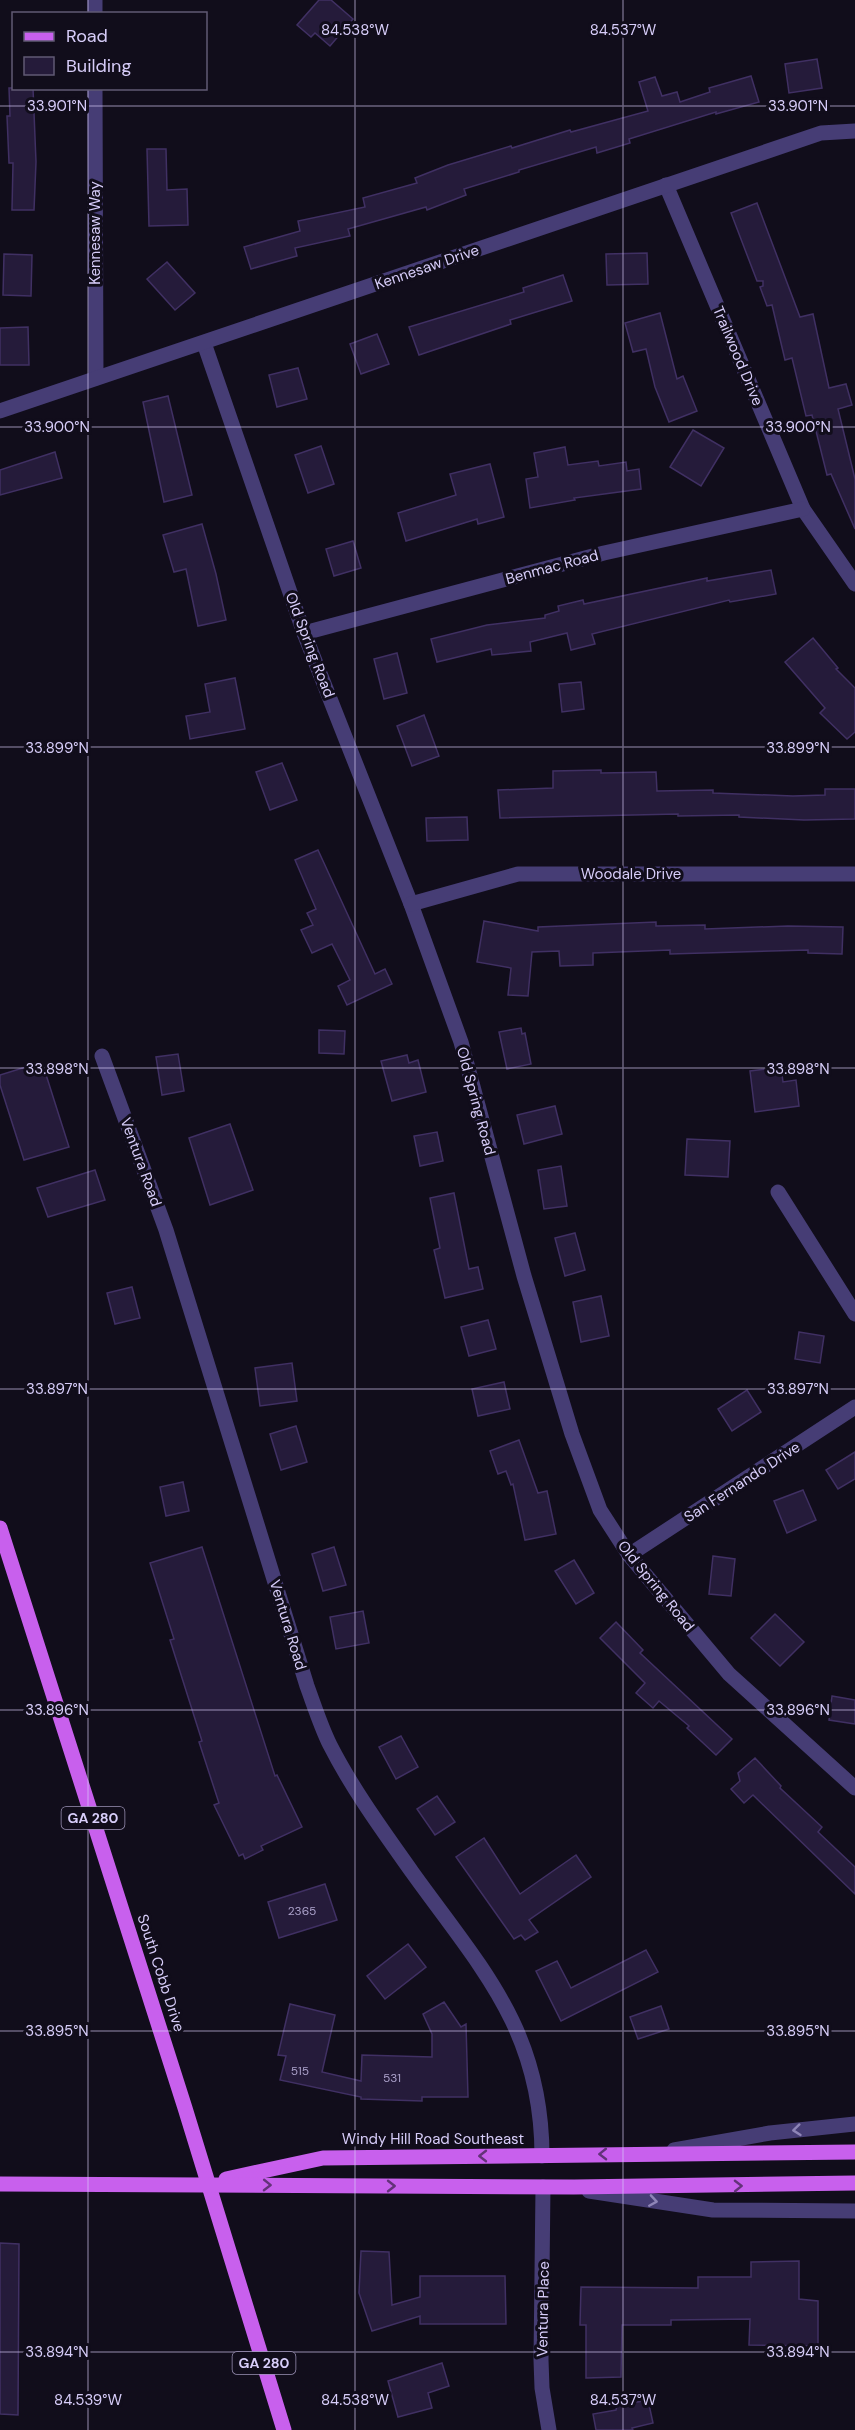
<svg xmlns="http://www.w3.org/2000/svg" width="855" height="2430" font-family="'DM Sans',sans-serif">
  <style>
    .building { fill: #251b3a; stroke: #403063; stroke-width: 1.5 }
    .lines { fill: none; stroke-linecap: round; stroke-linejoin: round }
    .minor { stroke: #463d75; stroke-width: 15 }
    .major { stroke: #c860ed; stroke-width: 15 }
    .oneway { stroke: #8e85b7 }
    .oneway2 { stroke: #633279 }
    .ticks { fill: none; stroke: #d7cdf9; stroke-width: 1.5; stroke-opacity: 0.45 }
    .labels { text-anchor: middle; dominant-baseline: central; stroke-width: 6; stroke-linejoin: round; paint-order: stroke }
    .number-label { font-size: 12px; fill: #aaa0c9 }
    .shield { fill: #110d1b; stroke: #9c93b6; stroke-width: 1.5 }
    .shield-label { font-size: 14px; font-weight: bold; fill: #d7cdf9 }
    .street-label { font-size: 15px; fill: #d7cdf9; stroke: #110d1b }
    .ticks-label { font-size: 15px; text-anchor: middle; fill: #d7cdf9; stroke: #110d1b; stroke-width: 6; stroke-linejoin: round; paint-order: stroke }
  </style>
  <rect width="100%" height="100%" fill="#110d1b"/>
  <g class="building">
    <polygon points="319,0 331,0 353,19 330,46 315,33 311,37 297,25"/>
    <polygon points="817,59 822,88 789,93 785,64"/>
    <polygon points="751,76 759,102 716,114 716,112 629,139 630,143 597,153 596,147 519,170 519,172 464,189 466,195 427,210 426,207 348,229 350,236 295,248 297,256 251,269 244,247 300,231 298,221 365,207 363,198 417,183 415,178 448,165 511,146 512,148 570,130 571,132 648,111 639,82 655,77 662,96 677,92 680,102 710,92 709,88"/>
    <polygon points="9,88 33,88 36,162 34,210 12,210 13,163 9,163 7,116 10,116"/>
    <polygon points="147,149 166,149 167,190 187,189 188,225 149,226"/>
    <polygon points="757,203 800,317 813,314 829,388 846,384 852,405 838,409 855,479 855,529 831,474 827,475 812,415 806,416 792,358 785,360 772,305 767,306 760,287 763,286 763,281 757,281 731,213"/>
    <polygon points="647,253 648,284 607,285 606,254"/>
    <polygon points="4,254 32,255 31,296 3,295"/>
    <polygon points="167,262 195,293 175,310 147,279"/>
    <polygon points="563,275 572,301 510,320 511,324 419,355 409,327 524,292 523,288"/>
    <polygon points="660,313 677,379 683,376 697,411 669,422 655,387 646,349 633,352 625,323"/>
    <polygon points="28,327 29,365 0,365 0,328"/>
    <polygon points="377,334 389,364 361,374 350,344"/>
    <polygon points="298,368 307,399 277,407 269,375"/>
    <polygon points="168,396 192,495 164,502 143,402"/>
    <polygon points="693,430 724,448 701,486 670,467"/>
    <polygon points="321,446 334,484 308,493 295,455"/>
    <polygon points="565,447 568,465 598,461 599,466 626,462 627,471 639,469 641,489 574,498 575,500 530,508 526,479 538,477 534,453"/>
    <polygon points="55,452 62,478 0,495 0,470"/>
    <polygon points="490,464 504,517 478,524 477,519 406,541 398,513 456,495 450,474"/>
    <polygon points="202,524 216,574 226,620 198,626 186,569 174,572 163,535"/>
    <polygon points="353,541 361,568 334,576 326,549"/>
    <polygon points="771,570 776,594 730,602 729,600 592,634 595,644 571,650 567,633 530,642 531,651 492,655 491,649 437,662 431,639 487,625 545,618 545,615 559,611 558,606 583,600 584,604 707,578 707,581"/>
    <polygon points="813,638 838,668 836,669 855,688 855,732 847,739 820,713 825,708 785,662"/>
    <polygon points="397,653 407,693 384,699 374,659"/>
    <polygon points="235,678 245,729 190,739 186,716 210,712 205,684"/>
    <polygon points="581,682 584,709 562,712 559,684"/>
    <polygon points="424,715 439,756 412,766 397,726"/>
    <polygon points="282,763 297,800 270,810 256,772"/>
    <polygon points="601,770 601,773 656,772 657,791 713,790 713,793 793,796 825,795 825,789 855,789 855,819 804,820 739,817 739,815 678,816 678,814 500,818 498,790 553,788 553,771"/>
    <polygon points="467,817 468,840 427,841 426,818"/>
    <polygon points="318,850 375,974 385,969 392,984 347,1005 338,986 350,980 332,944 312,953 301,930 313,925 307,913 316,909 295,860"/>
    <polygon points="484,921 538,931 538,927 656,922 656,926 705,925 705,929 788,926 843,927 842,954 808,953 808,950 670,954 670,950 593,953 593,965 560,966 559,951 532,952 528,996 508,995 511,968 477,962"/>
    <polygon points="521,1028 522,1034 525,1033 531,1064 507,1069 499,1032"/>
    <polygon points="319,1030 345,1031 344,1054 319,1053"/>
    <polygon points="178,1054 184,1091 162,1095 156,1057"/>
    <polygon points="407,1055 409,1063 418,1060 426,1092 392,1101 381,1061"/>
    <polygon points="42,1062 69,1147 24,1160 0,1085 0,1075"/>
    <polygon points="781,1067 783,1082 796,1080 799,1106 755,1112 750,1071"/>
    <polygon points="555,1106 562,1134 524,1144 517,1115"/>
    <polygon points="230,1124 253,1190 210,1205 189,1138"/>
    <polygon points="437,1132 443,1161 420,1166 414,1136"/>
    <polygon points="687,1139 730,1141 728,1177 685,1175"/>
    <polygon points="561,1166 567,1206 544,1209 538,1170"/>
    <polygon points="95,1170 105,1200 48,1217 37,1188"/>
    <polygon points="454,1193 469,1269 478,1267 483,1289 445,1298 434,1250 440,1248 430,1198"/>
    <polygon points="575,1233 585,1270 565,1276 555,1238"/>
    <polygon points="132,1287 140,1318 115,1324 107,1293"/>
    <polygon points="601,1296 609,1336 581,1342 573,1302"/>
    <polygon points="488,1320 496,1349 469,1356 461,1327"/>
    <polygon points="799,1332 824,1336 820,1363 795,1359"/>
    <polygon points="292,1363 297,1401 260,1406 255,1368"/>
    <polygon points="504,1382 510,1409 478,1416 472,1389"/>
    <polygon points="747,1390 761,1412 732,1431 718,1409"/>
    <polygon points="296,1426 307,1462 281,1470 270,1434"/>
    <polygon points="519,1440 538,1493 547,1491 556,1534 525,1540 513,1484 511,1485 506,1471 498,1474 490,1451"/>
    <polygon points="855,1452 855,1479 838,1489 826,1470"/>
    <polygon points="183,1482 189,1511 166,1516 160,1487"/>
    <polygon points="803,1490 816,1520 787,1533 774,1501"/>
    <polygon points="202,1547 275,1776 277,1775 302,1827 261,1846 263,1850 245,1859 243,1854 239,1856 214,1805 219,1803 199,1742 202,1741 170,1640 174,1639 150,1563"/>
    <polygon points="334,1547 346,1585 323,1591 312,1554"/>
    <polygon points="713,1556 735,1559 731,1596 709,1594"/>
    <polygon points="574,1560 594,1593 576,1604 555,1571"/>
    <polygon points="363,1611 369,1643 336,1649 330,1617"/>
    <polygon points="775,1614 804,1642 780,1666 751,1638"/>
    <polygon points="616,1622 643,1650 640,1653 732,1739 716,1755 687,1728 689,1726 659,1701 653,1708 636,1693 645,1683 600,1638"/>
    <polygon points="832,1696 855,1700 855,1724 829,1720"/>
    <polygon points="401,1736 418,1767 396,1779 379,1747"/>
    <polygon points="755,1758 781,1786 780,1788 822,1827 818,1832 855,1867 855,1894 753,1795 744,1803 731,1789 740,1781 738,1773"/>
    <polygon points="437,1796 455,1822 435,1835 417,1809"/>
    <polygon points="484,1838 520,1894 576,1855 591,1877 529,1920 538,1932 525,1940 521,1935 514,1939 456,1857"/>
    <polygon points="325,1884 337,1920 279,1938 268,1902"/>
    <polygon points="408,1944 426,1967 385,1999 367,1976"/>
    <polygon points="646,1950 658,1972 561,2021 536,1971 557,1961 571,1988"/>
    <polygon points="444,2002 461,2027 466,2024 468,2097 422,2097 422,2101 361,2099 361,2097 280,2080 286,2056 278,2055 290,2004 335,2015 322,2072 361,2081 362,2055 432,2057 432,2034 423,2014"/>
    <polygon points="661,2006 669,2029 638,2039 630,2017"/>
    <polygon points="0,2243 19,2244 18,2415 0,2414"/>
    <polygon points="361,2251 389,2252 392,2305 420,2297 420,2276 505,2276 506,2324 420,2324 420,2316 372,2331 359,2293"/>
    <polygon points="799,2261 799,2299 818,2301 818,2346 749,2345 750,2319 671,2320 671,2325 622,2325 621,2377 586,2378 586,2325 580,2325 581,2287 698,2288 698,2277 751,2277 751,2262"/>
    <polygon points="442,2363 449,2386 428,2393 432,2408 398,2417 388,2381"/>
    <polygon points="648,2400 653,2423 632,2428 633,2430 596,2430 593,2414 616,2410 617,2406"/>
  </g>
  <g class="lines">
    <g class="minor">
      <polyline points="95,0 95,14"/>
      <polyline points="95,88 96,378"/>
      <polyline points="666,185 803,509 855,584"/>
      <polyline points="204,343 304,633 411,904 461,1042 524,1276 572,1434 600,1510 629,1555 729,1674 855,1788"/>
      <polyline points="0,411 821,133 855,131"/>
      <polyline points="304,633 604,553 803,509"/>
      <polyline points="411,904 518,874 855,874"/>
      <path d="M102 1056 166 1230 307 1686C314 1705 321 1727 330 1745 353 1790 383 1831 412 1872 481 1968 542 2030 542 2156"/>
      <polyline points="778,1192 855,1314"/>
      <polyline points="629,1555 855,1407"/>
      <polyline points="674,2150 770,2133 855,2124"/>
      <polyline points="543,2187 541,2360 542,2388 549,2430"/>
      <polyline points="589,2191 713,2210 855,2211"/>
    </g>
    <g class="major">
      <polyline points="0,1528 185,2108 284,2430"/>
      <polyline points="226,2179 323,2158 855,2152"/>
      <polyline points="0,2184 574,2187 855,2183"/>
    </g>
  </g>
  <defs><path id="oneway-chevron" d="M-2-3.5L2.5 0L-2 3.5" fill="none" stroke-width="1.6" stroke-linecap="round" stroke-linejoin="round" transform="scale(1.5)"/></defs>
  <g class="oneway">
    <use href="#oneway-chevron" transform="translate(797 2130) rotate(174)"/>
    <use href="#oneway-chevron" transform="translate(653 2201) rotate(9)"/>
  </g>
  <g class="oneway2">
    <use href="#oneway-chevron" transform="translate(603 2154) rotate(179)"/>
    <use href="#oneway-chevron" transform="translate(483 2156) rotate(180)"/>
    <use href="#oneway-chevron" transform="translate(267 2185) rotate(1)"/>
    <use href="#oneway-chevron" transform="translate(391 2186)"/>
    <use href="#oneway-chevron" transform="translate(738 2186) rotate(-1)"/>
  </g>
  <path class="ticks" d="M88 0V14M355 0V2430M623 0V2430M88 88V2430M0 106H855M0 427H855M0 747H855M0 1068H855M0 1389H855M0 1710H855M0 2031H855M0 2352H855"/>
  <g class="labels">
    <g class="number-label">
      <text x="302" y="1911">2365</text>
      <text x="300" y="2071">515</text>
      <text x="392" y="2078">531</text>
    </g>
    <g class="shield">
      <rect x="61.5" y="1807" width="63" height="22" rx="4.5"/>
      <rect x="232.5" y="2352" width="63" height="22" rx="4.5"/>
    </g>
    <g class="shield-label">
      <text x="93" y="1818">GA 280</text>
      <text x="264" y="2363">GA 280</text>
    </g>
    <g class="street-label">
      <text transform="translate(95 233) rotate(-90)">Kennesaw Way</text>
      <text transform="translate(427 267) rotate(-19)">Kennesaw Drive</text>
      <text transform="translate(738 356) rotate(67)">Trailwood Drive</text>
      <text transform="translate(552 567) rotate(-15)">Benmac Road</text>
      <text transform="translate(310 645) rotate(69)">Old Spring Road</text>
      <text x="631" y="874">Woodale Drive</text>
      <text transform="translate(476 1101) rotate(75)">Old Spring Road</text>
      <text transform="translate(141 1162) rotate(70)">Ventura Road</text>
      <text transform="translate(742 1482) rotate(-33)">San Fernando Drive</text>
      <text transform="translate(656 1586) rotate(51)">Old Spring Road</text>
      <text transform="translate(288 1625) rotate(73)">Ventura Road</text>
      <text transform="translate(161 1973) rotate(72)">South Cobb Drive</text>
      <text x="433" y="2139">Windy Hill Road Southeast</text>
      <text transform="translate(543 2309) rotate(-89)">Ventura Place</text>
    </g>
  </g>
  <g class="ticks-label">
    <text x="355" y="35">84.538°W</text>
    <text x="623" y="35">84.537°W</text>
    <text x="57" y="111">33.901°N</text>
    <text x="798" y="111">33.901°N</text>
    <text x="57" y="432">33.900°N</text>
    <text x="798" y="432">33.900°N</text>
    <text x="57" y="753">33.899°N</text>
    <text x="798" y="753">33.899°N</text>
    <text x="57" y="1074">33.898°N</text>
    <text x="798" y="1074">33.898°N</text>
    <text x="57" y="1394">33.897°N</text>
    <text x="798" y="1394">33.897°N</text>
    <text x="57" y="1715">33.896°N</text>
    <text x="798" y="1715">33.896°N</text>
    <text x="57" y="2036">33.895°N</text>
    <text x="798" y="2036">33.895°N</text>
    <text x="57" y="2357">33.894°N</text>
    <text x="798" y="2357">33.894°N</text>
    <text x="88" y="2405">84.539°W</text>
    <text x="355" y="2405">84.538°W</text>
    <text x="623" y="2405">84.537°W</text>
  </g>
  <rect x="12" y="12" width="195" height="78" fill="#110d1b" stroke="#605a74" stroke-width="1.5"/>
  <rect x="24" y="32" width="30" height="9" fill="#c860ed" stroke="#605a74" stroke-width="1.5"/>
  <text x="66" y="42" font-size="18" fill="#d7cdf9">Road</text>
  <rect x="24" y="57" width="30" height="18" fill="#251b3a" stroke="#605a74" stroke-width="1.5"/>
  <text x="66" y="72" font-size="18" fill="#d7cdf9">Building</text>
</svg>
